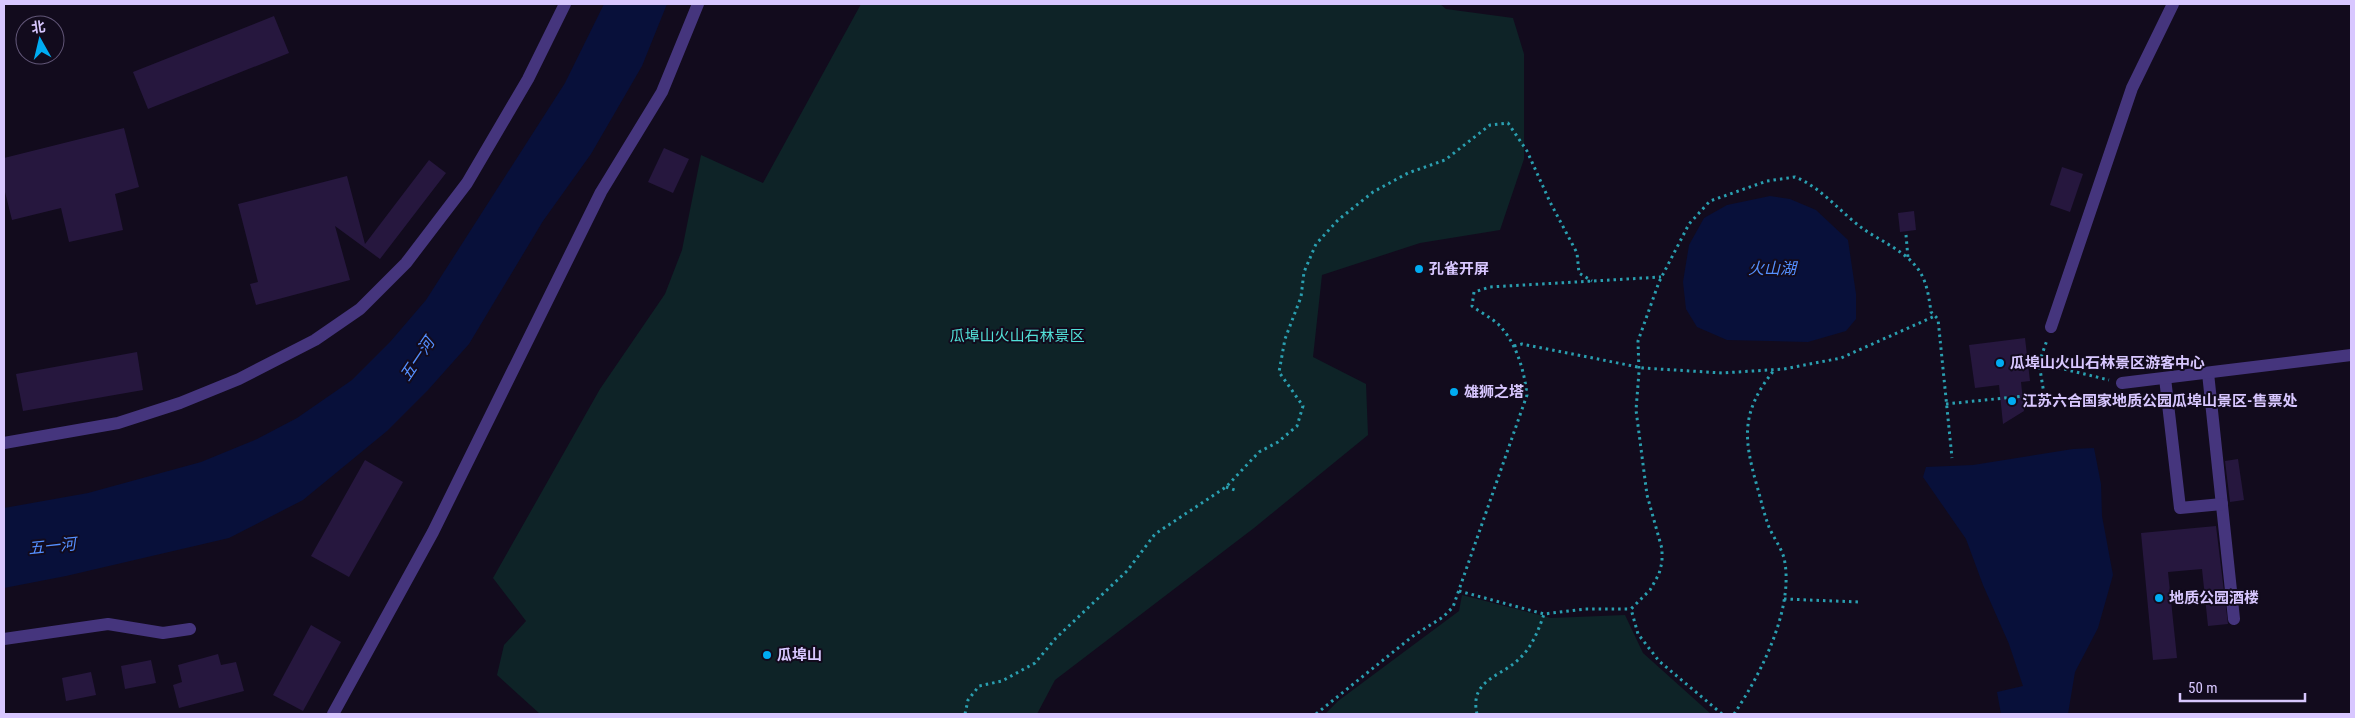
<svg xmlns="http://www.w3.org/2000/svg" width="2355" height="718" font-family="'Roboto Condensed','Noto Sans SC',sans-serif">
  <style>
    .green { fill: #0e2327 }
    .water { fill: #08103a }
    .building { fill: #26173e }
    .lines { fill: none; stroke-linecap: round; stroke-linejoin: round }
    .path { stroke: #2a9fb0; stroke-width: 3; stroke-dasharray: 2.5 4; stroke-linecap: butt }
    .minor { stroke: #45357d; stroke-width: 12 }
    .poi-dot { fill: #00acf2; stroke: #120b1d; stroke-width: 2 }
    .labels { text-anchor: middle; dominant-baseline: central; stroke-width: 4; stroke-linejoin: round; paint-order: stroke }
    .poi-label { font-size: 15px; font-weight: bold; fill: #d8c7ff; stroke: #120b1d; text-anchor: start }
    .park-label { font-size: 15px; fill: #52e0d8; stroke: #120b1d }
    .water-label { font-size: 16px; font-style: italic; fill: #5590ff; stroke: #120b1d }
  </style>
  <rect width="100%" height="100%" fill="#120b1d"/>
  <g class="green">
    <polygon points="861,4 1440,4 1446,9 1513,18 1524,54 1524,159 1500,230 1420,243 1322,275 1313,357 1366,384 1368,435 1254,528 1055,680 1037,714 540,714 497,675 504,645 526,621 493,578 600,389 665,294 682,250 701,155 763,183"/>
    <polygon points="1462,595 1551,618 1625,615 1643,653 1711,714 1325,714 1338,701 1459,611"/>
  </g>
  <g class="water">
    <polygon points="604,4 667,4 642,66 591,154 543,221 469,344 428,390 387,431 303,500 229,538 66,576 4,588 4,508 88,493 201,462 257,439 297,418 352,380 390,342 426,300 565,83"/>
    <polygon points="1770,196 1790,199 1816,210 1848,240 1856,294 1856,319 1846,331 1808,342 1727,340 1697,327 1686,309 1683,282 1689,245 1704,218 1727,205"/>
    <polygon points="2094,448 2101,484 2102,516 2113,575 2098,628 2075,672 2068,714 2001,714 1997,692 2023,686 2009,644 1983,585 1966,539 1923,477 1926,467 1973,465 2073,449"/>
  </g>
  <g class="building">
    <polygon points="274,16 289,53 148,109 133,72"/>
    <polygon points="124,128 139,187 115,194 123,230 69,242 61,208 12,220 4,188 4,158"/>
    <polygon points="664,148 689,159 673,193 648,182"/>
    <polygon points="429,160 446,173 380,259 335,226 350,280 256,305 250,284 258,282 238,204 347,176 365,244"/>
    <polygon points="2062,167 2083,174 2070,212 2050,205"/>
    <polygon points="1914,211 1916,230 1900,232 1898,213"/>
    <polygon points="2025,338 2030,381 2021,382 2024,411 2003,424 1999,385 1975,388 1969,345"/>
    <polygon points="137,352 143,390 23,411 16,374"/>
    <polygon points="2238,459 2244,500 2230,502 2225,461"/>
    <polygon points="365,460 403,482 349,577 311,556"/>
    <polygon points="2216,526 2228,624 2208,626 2202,569 2168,572 2177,658 2153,660 2141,533"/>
    <polygon points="311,625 341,642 303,711 273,695"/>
    <polygon points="218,654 221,665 236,662 244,691 179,708 173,685 182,682 178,665"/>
    <polygon points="151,660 156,683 125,689 121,666"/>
    <polygon points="91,672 96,695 66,701 62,678"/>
  </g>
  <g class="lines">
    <g class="path">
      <polyline points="1906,235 1908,258"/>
      <polyline points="1514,346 1522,344 1643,368 1722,373 1784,369 1841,358 1935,316"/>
      <polyline points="2039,363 2109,380"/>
      <polyline points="1946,404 2044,394 2039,363 2047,340"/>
      <polyline points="1226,487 1238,491"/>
      <polyline points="1459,591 1544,614 1585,609 1631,609"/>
      <polyline points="1784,599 1859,602"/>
      <polyline points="965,714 968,700 979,686 1002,681 1035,663 1056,638 1127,571 1155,534 1226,487 1259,452 1278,442 1297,426 1303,406 1279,372 1285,339 1301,297 1304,272 1316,244 1338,220 1373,192 1408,173 1445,160 1490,125 1508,123 1527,151 1550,202 1577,253 1579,273 1592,281"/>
      <path d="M1316 714 1413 636 1443 617 1453 607 1527 395C1524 369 1516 342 1498 324 1490 317 1480 312 1472 306L1474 292 1490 287 1661 277"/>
      <path d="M1477 714C1469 679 1502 677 1520 658 1532 647 1539 629 1544 614"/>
      <path d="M1722 714 1659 661 1638 634 1631 609 1650 590 1659 574 1662 562V549L1647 495 1636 410 1639 372 1638 341 1659 282 1689 224 1710 201 1767 181 1795 177C1821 187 1840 212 1862 228 1880 241 1904 250 1918 269 1927 281 1929 298 1931 312L1938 319 1952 458"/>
      <path d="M1734 714C1761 674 1795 607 1784 558 1781 547 1773 537 1769 527 1764 514 1761 500 1757 486 1743 437 1741 411 1775 369"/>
    </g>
    <g class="minor">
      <polyline points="2051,327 2132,88 2173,4"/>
      <polyline points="2208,373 2234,619"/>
      <polyline points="2165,378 2180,508 2222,504"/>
      <polyline points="2122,383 2351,355"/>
      <polyline points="4,443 118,423 180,403 239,379 315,340 360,309 406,263 467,183 528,79 565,4"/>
      <polyline points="4,639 108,624 163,633 190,629"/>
      <polyline points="333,714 433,532 601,192 662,92 698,4"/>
    </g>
  </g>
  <g class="poi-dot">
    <circle cx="1419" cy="269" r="5"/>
    <circle cx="2000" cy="363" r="5"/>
    <circle cx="1454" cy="392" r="5"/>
    <circle cx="2012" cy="401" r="5"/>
    <circle cx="2159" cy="598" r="5"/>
    <circle cx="767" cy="655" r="5"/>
  </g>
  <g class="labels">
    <g class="poi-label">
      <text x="1429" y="269">孔雀开屏</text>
      <text x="2010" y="363">瓜埠山火山石林景区游客中心</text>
      <text x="1464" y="392">雄狮之塔</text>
      <text x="2022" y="401">江苏六合国家地质公园瓜埠山景区-售票处</text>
      <text x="2169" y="598">地质公园酒楼</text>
      <text x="777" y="655">瓜埠山</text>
    </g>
    <g class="park-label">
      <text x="1017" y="336">瓜埠山火山石林景区</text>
    </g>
    <g class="water-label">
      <text x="1772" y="268">火山湖</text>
      <text transform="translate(417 359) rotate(-56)">五一河</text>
      <text transform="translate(52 546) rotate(-6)">五一河</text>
    </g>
  </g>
  <rect width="2355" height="718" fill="none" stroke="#d8c7ff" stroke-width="10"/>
  <g transform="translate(40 40) rotate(352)"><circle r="24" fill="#120b1d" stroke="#615677"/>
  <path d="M0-4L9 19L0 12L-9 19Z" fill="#00acf2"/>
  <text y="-8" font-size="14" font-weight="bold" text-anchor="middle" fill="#d8c7ff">北</text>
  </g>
  <path d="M2180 693v8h125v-8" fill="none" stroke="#d8c7ff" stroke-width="2.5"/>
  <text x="2188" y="693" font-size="15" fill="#d8c7ff" stroke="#120b1d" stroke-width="4" paint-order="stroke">50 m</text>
</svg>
